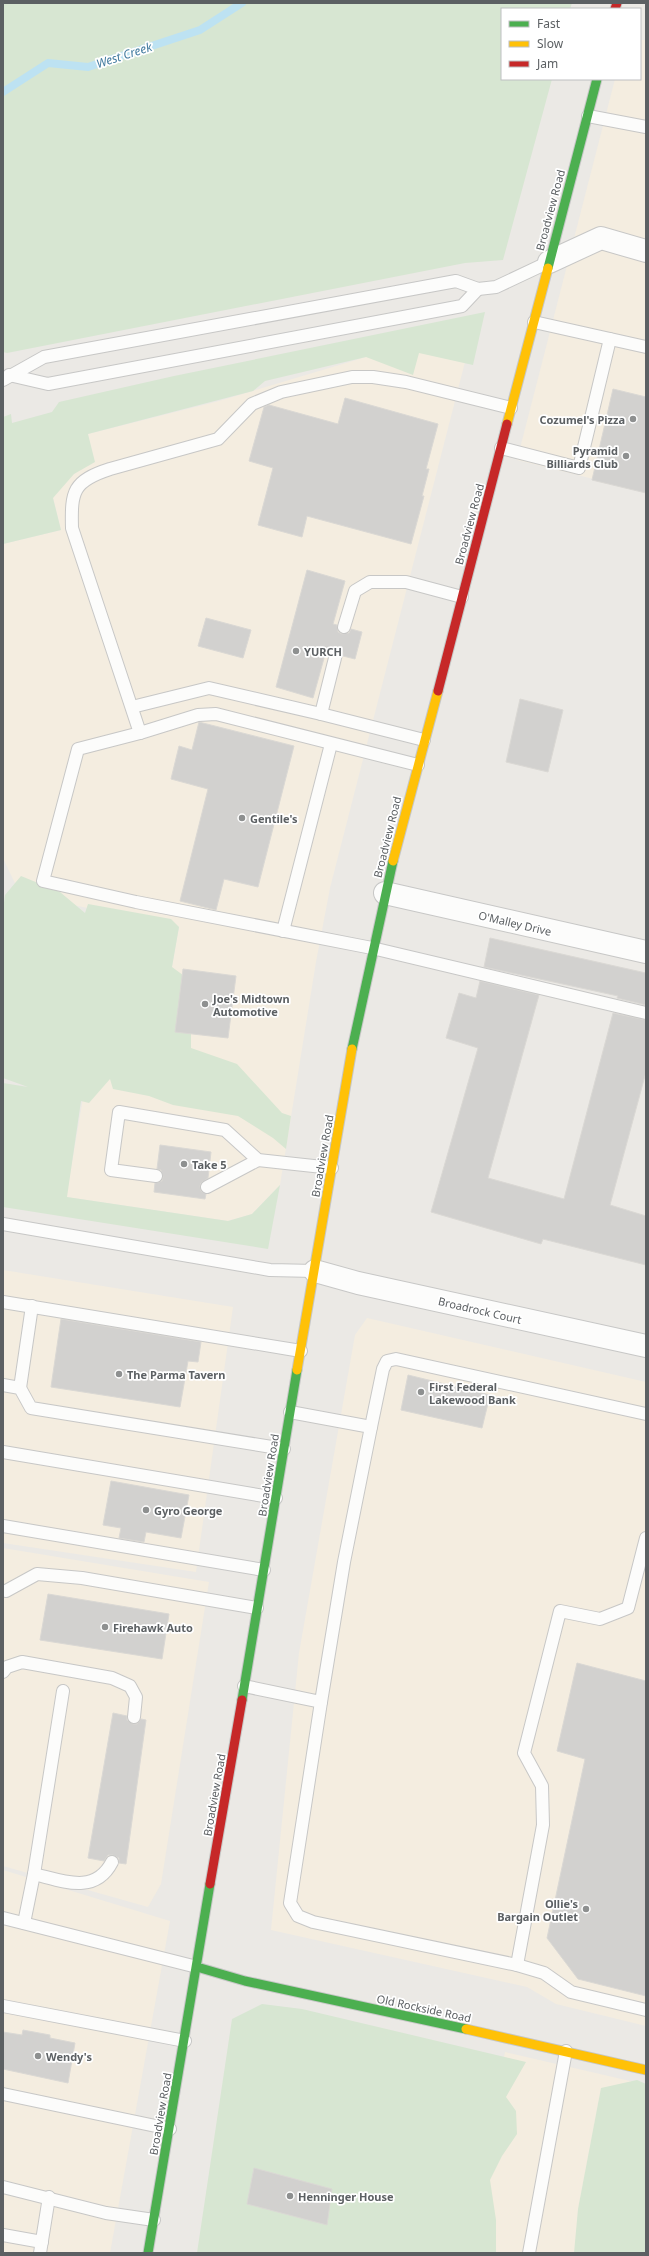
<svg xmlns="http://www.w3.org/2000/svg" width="649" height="2256" font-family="'Noto Sans',sans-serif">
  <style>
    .commercial { fill: #f4ede0 }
    .green { fill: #d7e6d2 }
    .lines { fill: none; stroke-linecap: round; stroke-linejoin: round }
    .stream { stroke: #bde2f2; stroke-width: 8 }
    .building { fill: #d2d1cf; stroke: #dad8d4 }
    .lane-casing { stroke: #c7c7c6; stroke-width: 14 }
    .street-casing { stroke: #c7c7c6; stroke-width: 24 }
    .fast-casing { stroke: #c6c7c6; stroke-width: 11 }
    .slow-casing { stroke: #c6c7c6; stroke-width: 11 }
    .jam-casing { stroke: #c6c7c6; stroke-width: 11 }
    .lane { stroke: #fcfcfb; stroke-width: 12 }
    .street { stroke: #fcfcfb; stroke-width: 22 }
    .fast { stroke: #4caf50; stroke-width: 9 }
    .slow { stroke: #ffc107; stroke-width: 9 }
    .jam { stroke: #c62828; stroke-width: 9 }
    .poi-dot { fill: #8e9090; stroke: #fff; stroke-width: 1.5 }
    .labels { text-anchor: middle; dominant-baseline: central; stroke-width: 3.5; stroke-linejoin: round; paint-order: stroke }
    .street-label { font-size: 11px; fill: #5c6063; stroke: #fff }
    .poi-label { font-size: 11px; font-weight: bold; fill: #5c6063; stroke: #fff; text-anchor: start }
    .water-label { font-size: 12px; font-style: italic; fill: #447ca0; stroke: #fff }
  </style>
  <rect width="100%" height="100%" fill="#ebe9e5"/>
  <g class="commercial">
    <polygon points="640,40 646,40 646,492 517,460 615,79 640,79"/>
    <polygon points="419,349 465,362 330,888 316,962 280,1185 252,1214 228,1221 66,1197 87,1075 160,1034 179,927 20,894 3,858 3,544 61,530 53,498 88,434 219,401 366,357"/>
    <polygon points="3,1270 233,1307 196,1572 3,1543"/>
    <polygon points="367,1318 646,1382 646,2026 556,2004 527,1987 271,1930 299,1653 355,1335"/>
    <polygon points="3,1548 209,1582 161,1884 148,1907 3,1866"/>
    <polygon points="3,1870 170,1921 110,2253 3,2253"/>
    <polygon points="505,2052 643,2084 599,2253 468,2253"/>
  </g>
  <g class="green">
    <polygon points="3,3 572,3 570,9 502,9 502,79 552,79 503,260 465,263 7,353 3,352"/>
    <polygon points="485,312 473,365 419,353 413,375 366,357 265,381 253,391 88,434 95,462 74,474 53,498 61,530 3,544 3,417 11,414 12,423 52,412 59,402 174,376"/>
    <polygon points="21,876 60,892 85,913 88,904 171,919 179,927 172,967 191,981 191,1048 237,1064 282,1113 291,1116 286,1149 273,1138 238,1116 173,1105 149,1096 113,1089 110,1079 89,1103 81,1101 67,1197 228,1221 252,1214 280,1185 268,1249 3,1207 3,1083 28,1087 3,1078 3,910 5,895"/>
    <polygon points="262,2004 302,2009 526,2062 506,2097 516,2111 517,2134 502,2156 490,2180 496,2220 496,2253 197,2253 232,2019"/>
    <polygon points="637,2080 646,2084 646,2253 574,2253 578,2209 601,2088"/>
  </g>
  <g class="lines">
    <polyline class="stream" points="3,92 48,63 88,67 200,30 242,3"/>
  </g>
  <g class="building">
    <polygon points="613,389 646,397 646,493 592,480"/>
    <polygon points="345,398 438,424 426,469 429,469 422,496 424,496 411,544 307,516 302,537 258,525 273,468 249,461 264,407 269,405 338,424"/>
    <polygon points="307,570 345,581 333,624 337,625 338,632 342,634 349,633 351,629 362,632 355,659 343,656 343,652 338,647 334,647 329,652 326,651 313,698 276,687"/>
    <polygon points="206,618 251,630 243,658 198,646"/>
    <polygon points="520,699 563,710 548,772 506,762"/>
    <polygon points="199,722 294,746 258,887 224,879 216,910 180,901 208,789 171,779 179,746 192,750"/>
    <polygon points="490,938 646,973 646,1005 617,998 618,996 484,967"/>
    <polygon points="183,969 236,976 228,1038 175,1032"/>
    <polygon points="480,981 539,995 488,1178 564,1199 613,1013 646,1020 646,1072 610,1205 646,1216 646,1265 543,1239 541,1244 431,1212 478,1048 446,1038 459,993 476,998"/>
    <polygon points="160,1145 211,1152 208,1178 201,1183 200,1186 201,1191 206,1194 205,1199 154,1192 155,1183 162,1181 163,1177 161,1170 157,1169"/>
    <polygon points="61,1319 201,1342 198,1362 188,1361 180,1407 51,1387"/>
    <polygon points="408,1375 490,1395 482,1428 401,1410"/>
    <polygon points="111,1481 189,1495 181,1538 146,1532 144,1542 119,1538 121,1528 103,1525"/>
    <polygon points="48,1594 169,1614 162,1659 40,1640"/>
    <polygon points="577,1663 646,1681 646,1996 578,1979 547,1938 585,1759 557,1751"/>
    <polygon points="113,1713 127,1716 127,1720 133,1724 137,1724 141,1719 146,1720 126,1864 119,1863 119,1858 113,1855 108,1855 104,1861 88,1858"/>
    <polygon points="23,2030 50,2035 50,2038 75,2043 68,2083 3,2069 3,2032 22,2035"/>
    <polygon points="254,2168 332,2189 327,2225 247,2204"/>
  </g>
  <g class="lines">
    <defs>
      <g id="lane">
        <polyline points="588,116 646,127"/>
        <polyline points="534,322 646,347"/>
        <polyline points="9,375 48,384 462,306 478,289"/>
        <polyline points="3,380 44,357 456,281 478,289 496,287 549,262"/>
        <path d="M511 408 406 382 373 377H352L281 392 252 404 218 439 110 469C73 481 71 491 72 528L140 733 78 749 43 881 136 902 372 948 646 1013"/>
        <polyline points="501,448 579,468 610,339"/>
        <polyline points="344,627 355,591 370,582 406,582 462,597"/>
        <polyline points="336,654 321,714 424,740"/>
        <polyline points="132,707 209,688 321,714"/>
        <polyline points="140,733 198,715 216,714 418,765"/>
        <polyline points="283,931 331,744"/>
        <polyline points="156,1176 111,1170 119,1112 225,1130 258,1160 332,1168"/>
        <polyline points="207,1187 258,1160"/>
        <polyline points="3,1224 270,1270 315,1271"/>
        <polyline points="3,1302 301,1351"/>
        <polyline points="3,1385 20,1388 31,1408 284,1449"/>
        <polyline points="20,1388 32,1306"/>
        <polyline points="371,1427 383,1369 387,1361 396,1359 646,1414"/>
        <polyline points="3,1452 276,1498"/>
        <polyline points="3,1526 264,1570"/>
        <polyline points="6,1591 37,1574 82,1578 257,1608"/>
        <polyline points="3,1672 7,1667 22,1662 112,1678 130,1686 136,1697 134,1717"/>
        <polyline points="244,1686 321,1702 344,1562 371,1427 290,1412"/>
        <polyline points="321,1702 290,1903 298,1916 313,1922 517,1965 544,1973 571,1992 646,2010"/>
        <path d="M34 1874C63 1881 95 1895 112 1862"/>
        <polyline points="3,1918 197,1967"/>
        <polyline points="24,1923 34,1874 63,1691"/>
        <polyline points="517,1965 543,1825 542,1786 524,1753 560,1611 600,1619 628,1608 646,1538"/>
        <polyline points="3,2006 185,2041"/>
        <polyline points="3,2094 170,2129"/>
        <polyline points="3,2187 106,2213 154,2220"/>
        <polyline points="3,2235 42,2242"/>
        <polyline points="40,2253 49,2197"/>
        <polyline points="529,2253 566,2051"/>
      </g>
      <g id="street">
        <polyline points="549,262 601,238 646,251"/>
        <polyline points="385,893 646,952"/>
        <polyline points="315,1271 358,1283 646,1346"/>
      </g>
      <g id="fast">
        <polyline points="548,268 597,79"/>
        <polyline points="352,1049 393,861"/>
        <polyline points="242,1700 297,1370"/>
        <polyline points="197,1967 245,1981 466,2029"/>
        <polyline points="148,2253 210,1884"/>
      </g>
      <g id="slow">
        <polyline points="507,424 548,268"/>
        <polyline points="393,861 438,691"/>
        <polyline points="297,1370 352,1049"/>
        <polyline points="466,2029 646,2070"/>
      </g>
      <g id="jam">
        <polyline points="615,9 617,3"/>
        <polyline points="438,691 507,424"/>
        <polyline points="210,1884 242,1700"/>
      </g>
    </defs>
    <use href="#lane" class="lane-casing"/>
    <use href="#street" class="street-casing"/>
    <use href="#fast" class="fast-casing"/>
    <use href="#slow" class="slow-casing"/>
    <use href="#jam" class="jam-casing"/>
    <use href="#lane" class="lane"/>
    <use href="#street" class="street"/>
    <use href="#fast" class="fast"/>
    <use href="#slow" class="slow"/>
    <use href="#jam" class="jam"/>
  </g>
  <g class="poi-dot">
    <circle cx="633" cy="419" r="4"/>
    <circle cx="626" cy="456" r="4"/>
    <circle cx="296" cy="651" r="4"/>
    <circle cx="242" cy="818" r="4"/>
    <circle cx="205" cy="1004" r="4"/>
    <circle cx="184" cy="1164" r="4"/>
    <circle cx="119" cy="1374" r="4"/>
    <circle cx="421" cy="1392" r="4"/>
    <circle cx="146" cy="1510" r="4"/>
    <circle cx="105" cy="1627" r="4"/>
    <circle cx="586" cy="1909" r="4"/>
    <circle cx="38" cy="2056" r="4"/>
    <circle cx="290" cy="2196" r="4"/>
  </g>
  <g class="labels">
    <g class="street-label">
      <text transform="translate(550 210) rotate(-75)">Broadview Road</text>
      <text transform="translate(469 524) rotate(-75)">Broadview Road</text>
      <text transform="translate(387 837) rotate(-76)">Broadview Road</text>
      <text transform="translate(515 923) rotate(13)">O'Malley Drive</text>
      <text transform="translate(322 1156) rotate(-80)">Broadview Road</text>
      <text transform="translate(480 1310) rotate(13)">Broadrock Court</text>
      <text transform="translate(268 1475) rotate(-81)">Broadview Road</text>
      <text transform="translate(214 1795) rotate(-80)">Broadview Road</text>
      <text transform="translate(424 2008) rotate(12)">Old Rockside Road</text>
      <text transform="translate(160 2114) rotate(-80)">Broadview Road</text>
    </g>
    <g class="poi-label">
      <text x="625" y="419" text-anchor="end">Cozumel's Pizza</text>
      <text x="618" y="450" text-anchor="end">Pyramid<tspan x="618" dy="13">Billiards Club</tspan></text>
      <text x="304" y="651">YURCH</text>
      <text x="250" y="818">Gentile's</text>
      <text x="213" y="998">Joe's Midtown<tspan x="213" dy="13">Automotive</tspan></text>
      <text x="192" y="1164">Take 5</text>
      <text x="127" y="1374">The Parma Tavern</text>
      <text x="429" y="1386">First Federal<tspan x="429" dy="13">Lakewood Bank</tspan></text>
      <text x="154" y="1510">Gyro George</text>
      <text x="113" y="1627">Firehawk Auto</text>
      <text x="578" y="1903" text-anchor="end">Ollie's<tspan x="578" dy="13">Bargain Outlet</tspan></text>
      <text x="46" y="2056">Wendy's</text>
      <text x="298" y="2196">Henninger House</text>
    </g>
    <g class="water-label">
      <text transform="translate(124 55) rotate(-18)">West Creek</text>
    </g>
  </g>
  <rect width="649" height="2256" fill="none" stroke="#5c6063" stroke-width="8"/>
  <rect x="501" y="8" width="140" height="72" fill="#ffffff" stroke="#bebfc1"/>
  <rect x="509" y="21" width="20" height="6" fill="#4caf50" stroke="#bebfc1"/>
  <text x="537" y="28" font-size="12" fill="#5c6063">Fast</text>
  <rect x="509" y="41" width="20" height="6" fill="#ffc107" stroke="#bebfc1"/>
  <text x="537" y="48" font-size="12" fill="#5c6063">Slow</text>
  <rect x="509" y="61" width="20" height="6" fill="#c62828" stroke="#bebfc1"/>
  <text x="537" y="68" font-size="12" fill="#5c6063">Jam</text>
</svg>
